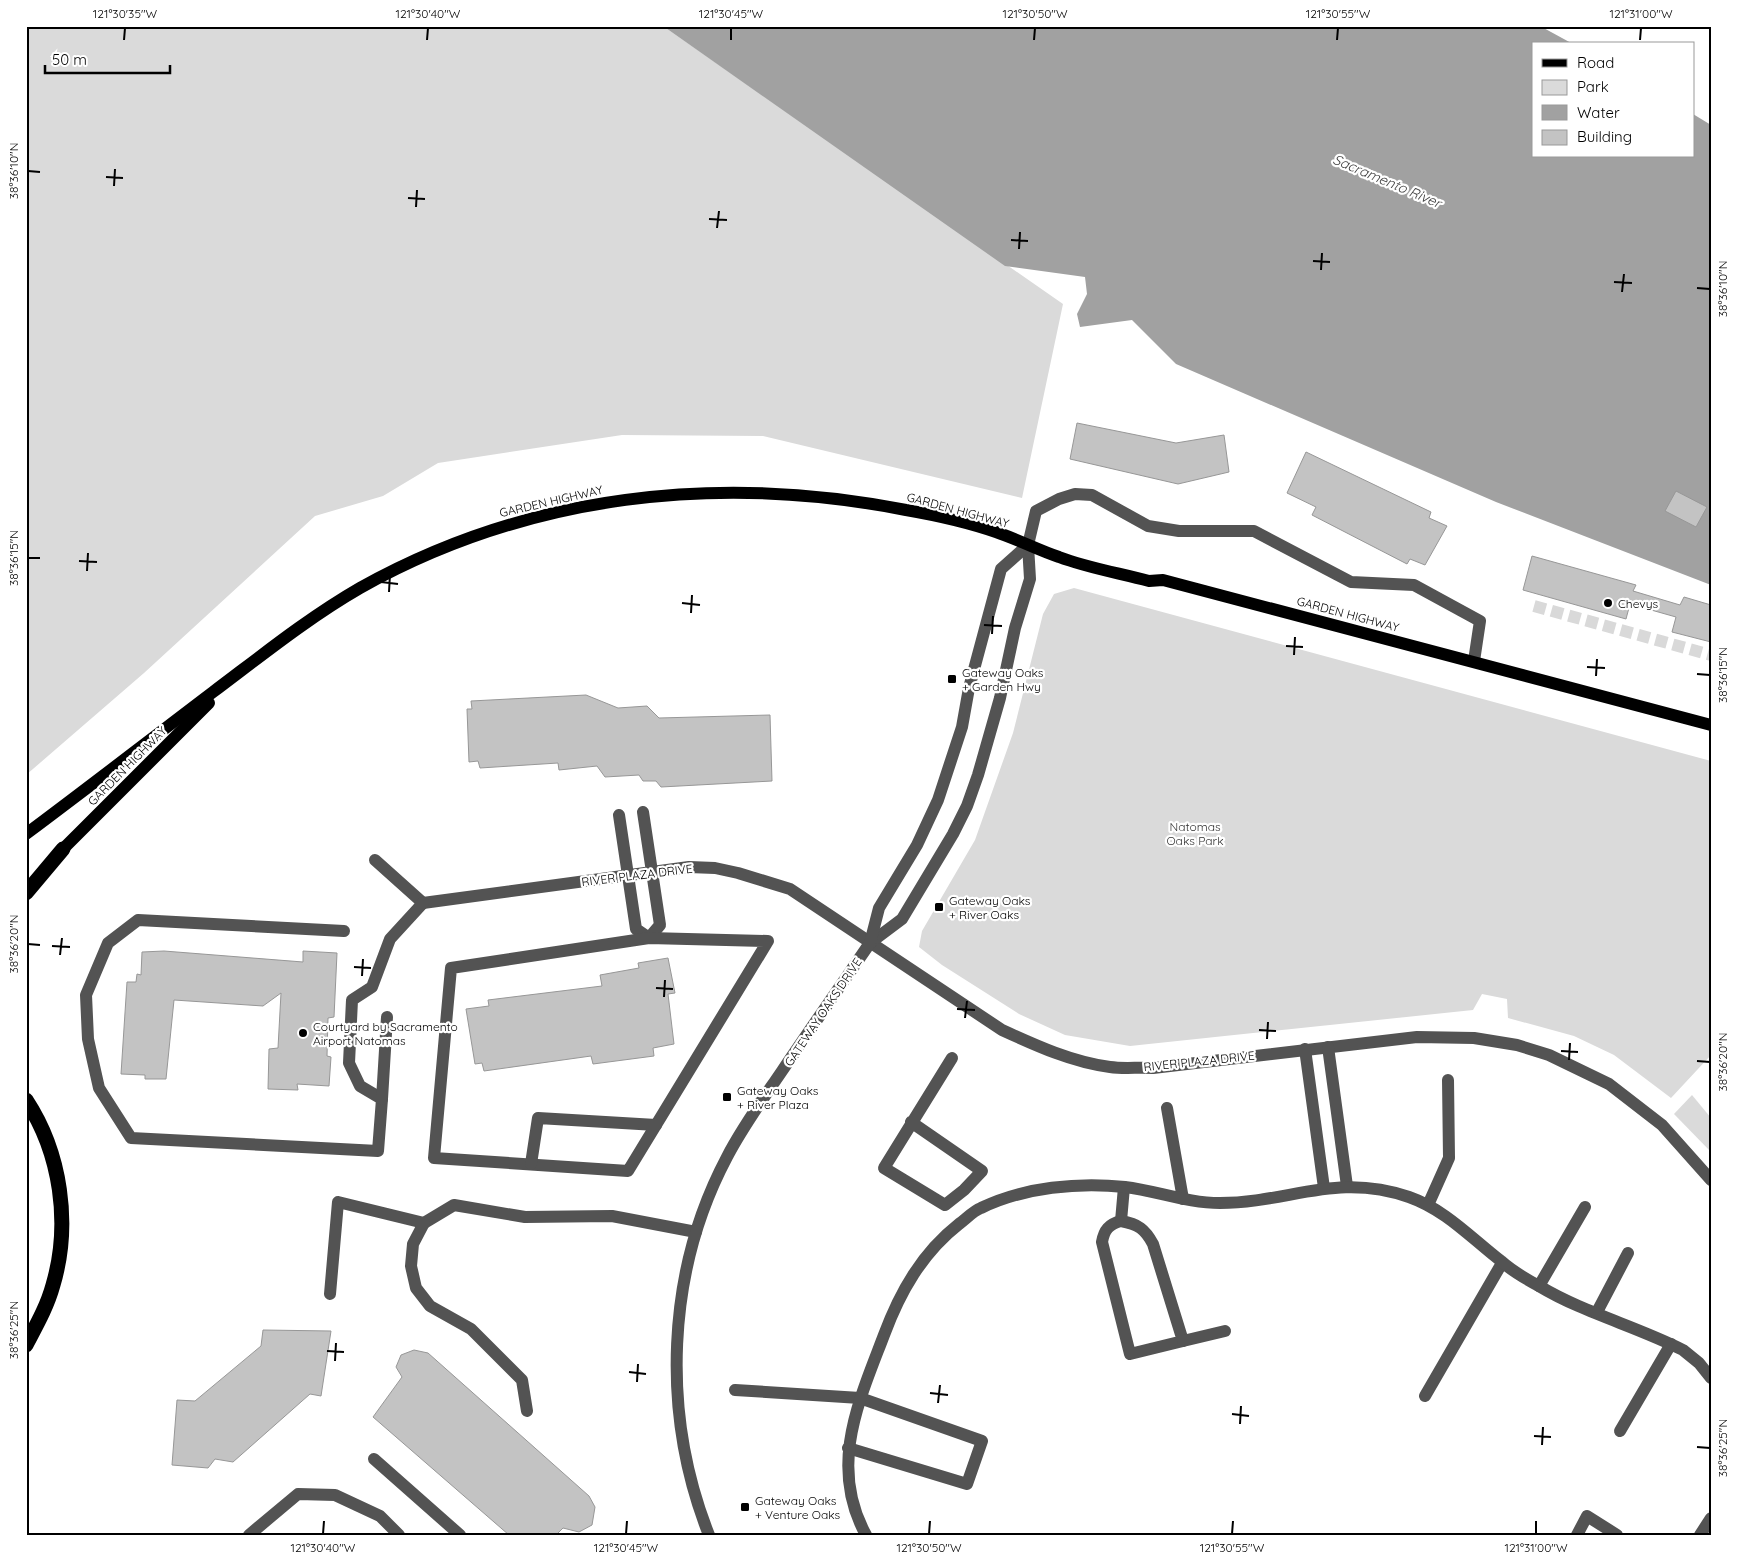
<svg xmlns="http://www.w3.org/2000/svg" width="1737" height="1561" font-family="Quicksand,sans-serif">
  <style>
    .green { fill: #dadada }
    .water { fill: #a1a1a1 }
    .building { fill: #c3c3c3; stroke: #979797 }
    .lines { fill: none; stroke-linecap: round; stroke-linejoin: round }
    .minor-tunnel { stroke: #d9d9d9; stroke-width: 12; stroke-dasharray: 12 6; stroke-linecap: butt }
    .minor { stroke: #535353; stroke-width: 12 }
    .major { stroke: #000; stroke-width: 12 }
    .highway { stroke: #000; stroke-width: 15 }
    .ticks { fill: none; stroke: #000; stroke-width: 2 }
    .poi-dot { fill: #000; stroke: #fff; stroke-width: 2 }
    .labels { text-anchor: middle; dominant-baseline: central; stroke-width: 4.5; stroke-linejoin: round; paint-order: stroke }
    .street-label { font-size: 12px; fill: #000; stroke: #fff }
    .poi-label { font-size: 12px; fill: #000; stroke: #fff; text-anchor: start }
    .park-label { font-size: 12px; fill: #313131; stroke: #fff }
    .water-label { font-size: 14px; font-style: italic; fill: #424242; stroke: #fff }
    .neatline { fill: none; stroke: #000; stroke-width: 2 }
    .ticks-label { font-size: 12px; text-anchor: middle; fill: #000 }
  </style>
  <rect width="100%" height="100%" fill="#fff"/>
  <g class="green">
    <polygon points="26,26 663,26 1063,304 1022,498 763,436 622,435 438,463 383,496 315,516 144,673 26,775"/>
    <polygon points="1074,588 1711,761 1711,1055 1671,1098 1614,1055 1574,1036 1508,1018 1507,999 1482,994 1473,1010 1130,1046 1065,1035 1019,1014 942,965 919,947 922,931 975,840 1013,733 1043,614 1054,594"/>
    <polygon points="1692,1095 1711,1118 1711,1152 1674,1114"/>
  </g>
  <polygon class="water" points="663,26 1540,26 1573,44 1533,44 1533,156 1693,156 1693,114 1711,125 1711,585 1496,502 1176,364 1132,320 1080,327 1077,314 1087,294 1085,277 1005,266"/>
  <g class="building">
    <polygon points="1077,423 1176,443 1224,435 1229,472 1178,484 1070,459"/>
    <polygon points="1306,452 1431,512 1429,518 1447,526 1425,565 1410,559 1407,564 1312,515 1316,507 1287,493"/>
    <polygon points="1676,491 1707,507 1696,527 1665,511"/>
    <polygon points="1532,556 1636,585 1633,591 1680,605 1684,597 1711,605 1711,642 1672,632 1676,617 1630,604 1626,619 1523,590"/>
    <polygon points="586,695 618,708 647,706 659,718 770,715 772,781 661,787 656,781 643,781 639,775 605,777 597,766 559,770 558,763 480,768 478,761 469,762 467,709 472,709 471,701"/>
    <polygon points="164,951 303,962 303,951 337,953 334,1017 328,1018 327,1056 331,1057 329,1086 297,1084 298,1090 268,1089 269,1049 278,1048 281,993 263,1006 174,1000 166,1079 145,1079 145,1075 121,1074 127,982 136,982 137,974 141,975 142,952"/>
    <polygon points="668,958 675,993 668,994 674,1044 653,1048 654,1056 593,1064 591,1056 484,1071 482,1063 475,1064 466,1009 489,1006 488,1000 602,986 600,975 639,968 638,963"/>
    <polygon points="263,1330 331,1331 321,1396 310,1394 233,1462 215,1459 208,1468 172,1465 177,1400 195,1401 261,1346"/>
    <polygon points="414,1350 428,1353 589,1496 595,1507 592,1525 579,1532 563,1528 556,1535 509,1535 373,1417 402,1377 396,1367 401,1355"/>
  </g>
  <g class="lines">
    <polyline class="minor-tunnel" points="1534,606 1711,655"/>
    <g class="minor">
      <polyline points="619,815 636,929 649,938 660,925 643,812"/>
      <polyline points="375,860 423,903"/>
      <path d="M423 903 689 867 715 868 738 873 790 889 1002 1030C1037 1046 1072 1062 1110 1067 1124 1069 1139 1067 1153 1068L1417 1037 1474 1038 1517 1045 1549 1055 1609 1084 1662 1125 1711 1180"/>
      <polyline points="344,931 138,920 108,943 86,995 88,1039 99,1088 131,1138 378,1151 382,1099 360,1086 349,1063 352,1000 372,987 390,939 423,903"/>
      <polygon points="649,938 768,941 628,1171 434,1158 451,968"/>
      <polyline points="870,943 902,919 953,834 967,806 978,775 1000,698 1015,628 1030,579 1028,545 1036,511 1059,499 1075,494 1092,495 1148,526 1179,531 1254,531 1351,582 1414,585 1480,621 1474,661"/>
      <polyline points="1328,1047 1347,1186"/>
      <polyline points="1305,1049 1324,1188"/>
      <polyline points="382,1099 387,1017"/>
      <polyline points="1167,1108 1183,1199"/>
      <polyline points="911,1122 982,1171 964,1190 945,1205 884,1168 952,1058"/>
      <polyline points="531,1164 538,1118 656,1125"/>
      <polyline points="1428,1205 1449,1158 1448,1080"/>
      <path d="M1121 1221C1138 1224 1145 1229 1153 1244L1183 1341 1130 1354 1102 1242C1104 1230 1109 1224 1121 1221Z"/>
      <polyline points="1121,1221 1124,1187"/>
      <polyline points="424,1223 454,1205 525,1217 612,1216 696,1232"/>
      <polyline points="1539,1286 1585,1207"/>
      <polyline points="330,1294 338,1202 424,1223 413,1244 411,1266 416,1288 430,1306 471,1329 522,1380 527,1411"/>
      <polyline points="1597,1312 1628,1253"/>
      <polyline points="1183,1341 1225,1331"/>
      <polyline points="735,1390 860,1398 982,1441 967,1484 848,1448"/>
      <polyline points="1425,1396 1502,1263"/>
      <polyline points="1620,1431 1671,1344"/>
      <polyline points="374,1459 460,1535"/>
      <polyline points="249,1535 298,1494 335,1495 380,1516 399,1535"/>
      <path d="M709 1535C661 1414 666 1272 727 1157 743 1126 763 1099 782 1071 811 1028 841 985 870 943L879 908 917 845 938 800 962 727 969 688 1001 569 1028 545"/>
      <path d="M866 1535C828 1466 859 1401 884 1335 900 1292 922 1253 959 1224 966 1219 973 1211 981 1208 1024 1187 1079 1182 1125 1187 1157 1191 1188 1203 1220 1203 1289 1203 1336 1172 1409 1197 1446 1210 1471 1238 1501 1261 1512 1271 1526 1279 1539 1286 1584 1313 1636 1326 1683 1350L1699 1363 1711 1378"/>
      <polyline points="1577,1535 1587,1516 1617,1535"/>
      <polyline points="1700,1535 1711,1518"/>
    </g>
    <g class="major">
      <path d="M26 834C89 787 151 739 213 692 261 656 308 618 360 588 528 494 718 473 906 510 935 515 967 522 996 532 1017 539 1038 550 1059 557 1088 568 1119 573 1149 581L1163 580 1711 725"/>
      <polyline points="57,855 209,703"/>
    </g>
    <g class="highway">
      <polyline points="26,893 63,849"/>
      <path d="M26 1100C61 1153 71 1224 53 1285 47 1307 36 1326 26 1345"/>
    </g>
  </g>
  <path class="ticks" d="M124 40 125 28M427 40 428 28M731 40V28M1034 40 1035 28M1337 40 1338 28M1640 40 1641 28M28 171 40 172M106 177 123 178M114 186 115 169M408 198 425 199M416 207 417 190M709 219 727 220M717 228 719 211M1011 240 1028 241M1019 249 1020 232M1313 261 1330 262M1321 270 1322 253M1614 282 1632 283M1697 288 1710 289M1622 292 1624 274M28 558H40M79 561 97 562M87 571 88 553M381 582 398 584M389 592 390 574M682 603 700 605M691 613 692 595M984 625 1002 626M992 634 993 616M1286 646 1303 647M1294 655 1295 637M1587 667 1605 668M1697 674 1710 675M1596 676 1597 659M28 944 40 945M52 946 70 947M60 955 62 938M354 967 371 968M362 976 363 959M656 988 673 989M664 997 665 980M957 1009 975 1010M965 1018 967 1001M1259 1030 1276 1031M1267 1039 1268 1022M1561 1051 1578 1052M1569 1060 1570 1043M1697 1061 1710 1062M28 1330 40 1331M327 1351 344 1352M335 1361 336 1343M629 1372 646 1374M637 1382 638 1364M930 1393 948 1395M938 1403 940 1385M1232 1414 1249 1416M1240 1424 1241 1406M1534 1436 1551 1437M1542 1445 1543 1427M1697 1447 1710 1448M323 1534 324 1521M626 1534 627 1521M929 1534 930 1521M1232 1534 1233 1521M1536 1534V1521"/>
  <g class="poi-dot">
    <circle cx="1608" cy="603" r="5"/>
    <rect x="947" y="674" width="10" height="10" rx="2.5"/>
    <rect x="934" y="902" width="10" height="10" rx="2.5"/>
    <circle cx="303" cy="1033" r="5"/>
    <rect x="722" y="1092" width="10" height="10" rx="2.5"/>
    <rect x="740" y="1502" width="10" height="10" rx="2.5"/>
  </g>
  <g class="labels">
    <g class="street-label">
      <text transform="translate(551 501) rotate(-13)">GARDEN HIGHWAY</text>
      <text transform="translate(958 510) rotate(15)">GARDEN HIGHWAY</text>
      <text transform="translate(1348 614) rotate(15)">GARDEN HIGHWAY</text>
      <text transform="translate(127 766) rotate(-45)">GARDEN HIGHWAY</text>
      <text transform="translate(637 875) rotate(-7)">RIVER PLAZA DRIVE</text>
      <text transform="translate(823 1012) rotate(-56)">GATEWAY OAKS DRIVE</text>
      <text transform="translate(1199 1061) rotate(-6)">RIVER PLAZA DRIVE</text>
    </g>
    <g class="poi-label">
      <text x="1618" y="603">Chevys</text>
      <text x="962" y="672">Gateway Oaks<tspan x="962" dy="14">+ Garden Hwy</tspan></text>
      <text x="949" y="900">Gateway Oaks<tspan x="949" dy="14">+ River Oaks</tspan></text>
      <text x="313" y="1026">Courtyard by Sacramento<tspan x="313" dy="14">Airport Natomas</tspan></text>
      <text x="737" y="1090">Gateway Oaks<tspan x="737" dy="14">+ River Plaza</tspan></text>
      <text x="755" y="1500">Gateway Oaks<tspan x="755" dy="14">+ Venture Oaks</tspan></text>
    </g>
    <g class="park-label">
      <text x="1195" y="826">Natomas<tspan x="1195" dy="14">Oaks Park</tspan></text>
    </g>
    <g class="water-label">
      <text transform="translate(1387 181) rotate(23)">Sacramento River</text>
    </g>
  </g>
  <rect width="1737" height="1561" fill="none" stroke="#ffffff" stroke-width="55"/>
  <rect x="1532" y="42" width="162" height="115" fill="#ffffff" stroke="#999999"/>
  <rect x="1542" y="59" width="25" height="8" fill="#000000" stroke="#999999"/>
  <text x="1577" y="68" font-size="15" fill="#000000">Road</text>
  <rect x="1542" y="80" width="25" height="15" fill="#dadada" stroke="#999999"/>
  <text x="1577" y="92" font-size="15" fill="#000000">Park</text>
  <rect x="1542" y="105" width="25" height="15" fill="#a1a1a1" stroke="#999999"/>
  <text x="1577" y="118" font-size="15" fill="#000000">Water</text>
  <rect x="1542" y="130" width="25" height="15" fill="#c3c3c3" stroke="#999999"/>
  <text x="1577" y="142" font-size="15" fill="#000000">Building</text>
  <path d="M45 65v8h125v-8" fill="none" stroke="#000000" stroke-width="2.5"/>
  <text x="52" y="65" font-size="15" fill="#000000" stroke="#ffffff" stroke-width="4" paint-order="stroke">50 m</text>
  <rect x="28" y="28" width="1682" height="1506" class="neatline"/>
  <g class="ticks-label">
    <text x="125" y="18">121°30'35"W</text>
    <text x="428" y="18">121°30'40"W</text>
    <text x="731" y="18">121°30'45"W</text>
    <text x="1035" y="18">121°30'50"W</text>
    <text x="1338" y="18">121°30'55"W</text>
    <text x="1641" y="18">121°31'00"W</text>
    <text transform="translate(14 171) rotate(-90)" y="4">38°36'10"N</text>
    <text transform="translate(1723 289) rotate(-90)" y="4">38°36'10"N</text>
    <text transform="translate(14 558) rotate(-90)" y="4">38°36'15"N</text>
    <text transform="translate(1723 675) rotate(-90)" y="4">38°36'15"N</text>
    <text transform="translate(14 944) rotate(-90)" y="4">38°36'20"N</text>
    <text transform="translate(1723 1062) rotate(-90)" y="4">38°36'20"N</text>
    <text transform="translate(14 1330) rotate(-90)" y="4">38°36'25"N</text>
    <text transform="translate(1723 1448) rotate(-90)" y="4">38°36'25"N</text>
    <text x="323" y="1552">121°30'40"W</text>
    <text x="626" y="1552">121°30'45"W</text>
    <text x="929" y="1552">121°30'50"W</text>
    <text x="1232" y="1552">121°30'55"W</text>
    <text x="1536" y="1552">121°31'00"W</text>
  </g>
</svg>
